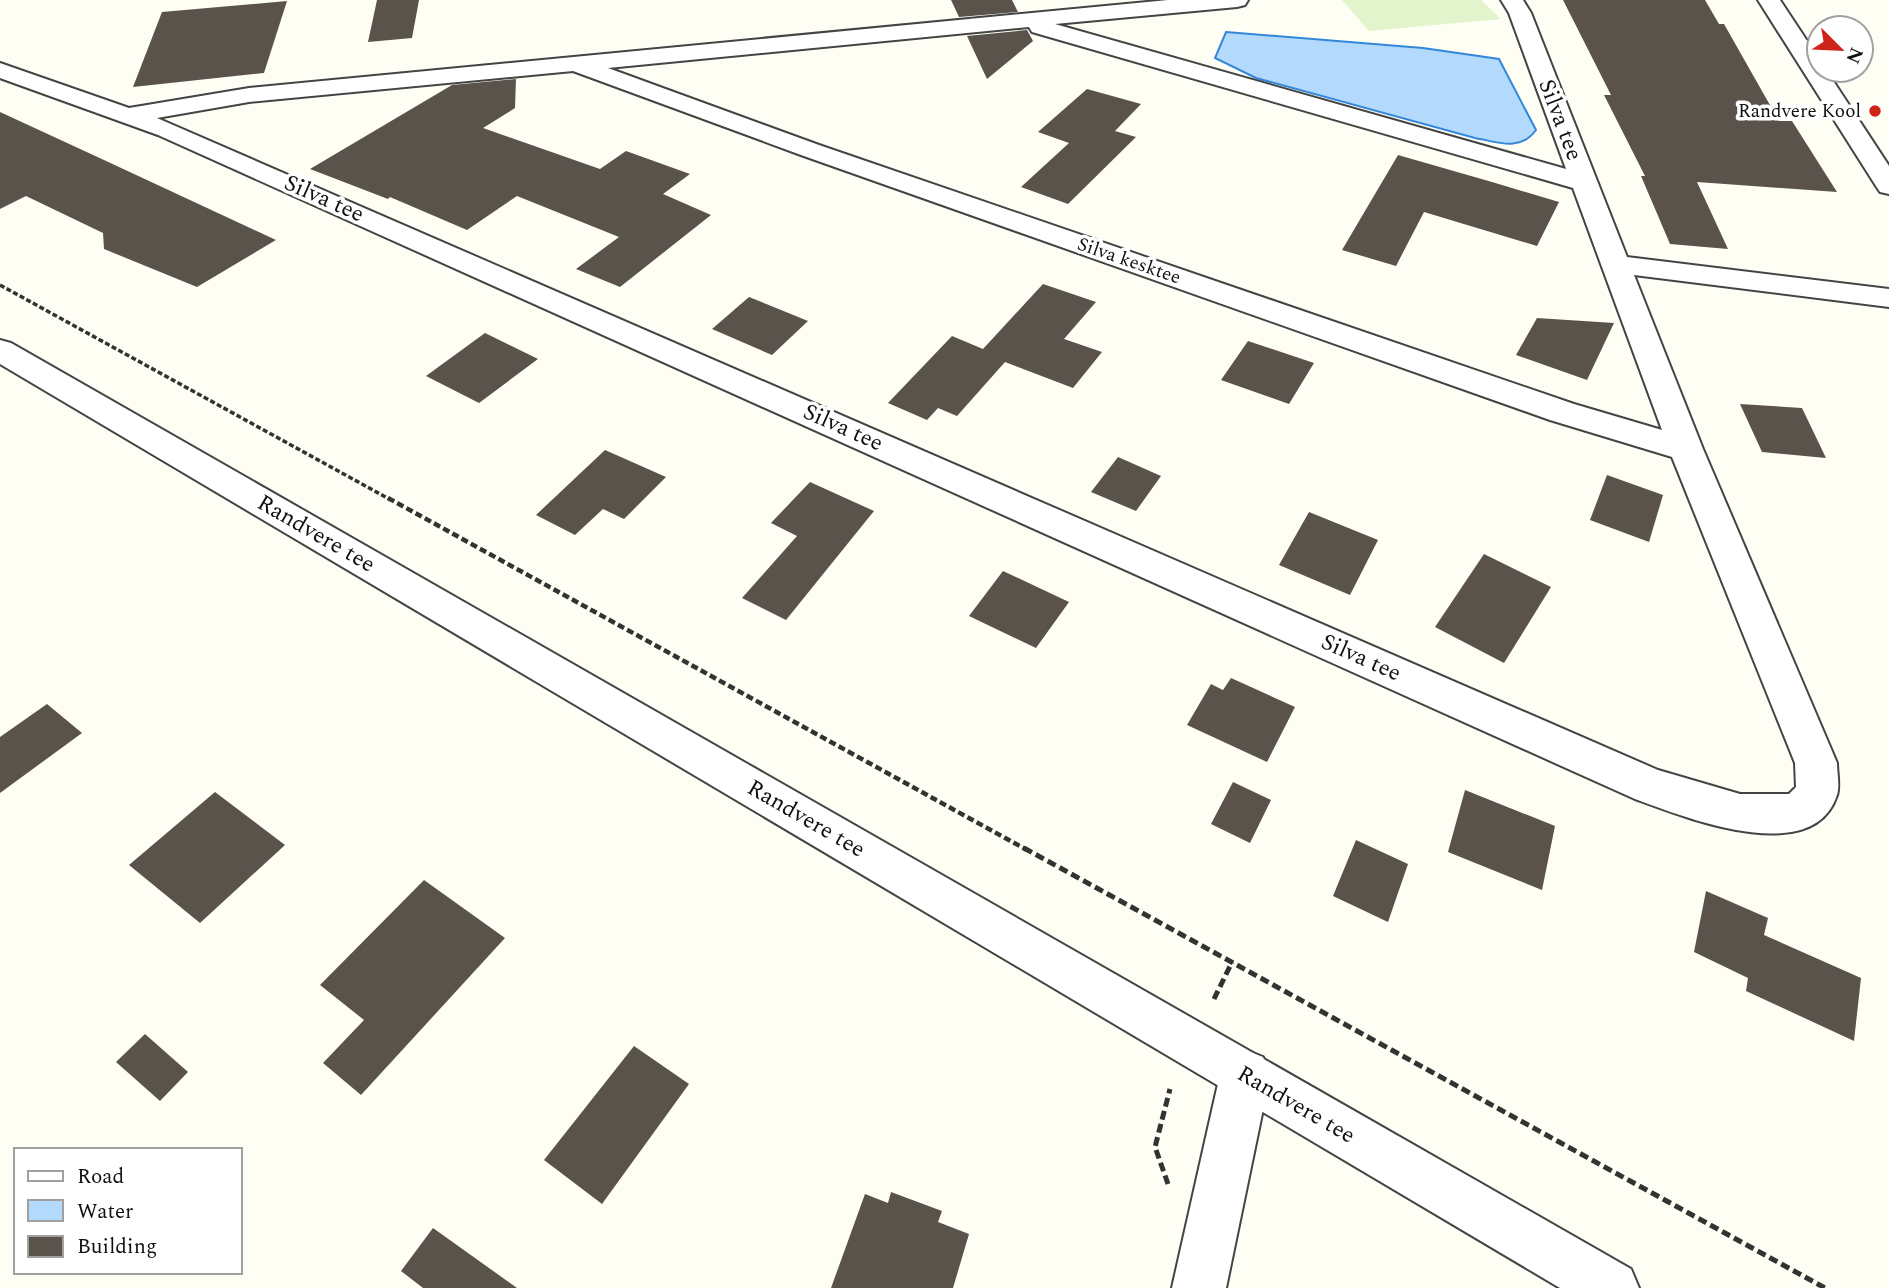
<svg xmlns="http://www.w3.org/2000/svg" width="1889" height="1288" font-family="Spectral,serif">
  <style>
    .pitch { fill: #e2f4cc }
    .water { fill: #b3dafc; stroke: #3387da; stroke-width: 2 }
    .building { fill: #5a534c }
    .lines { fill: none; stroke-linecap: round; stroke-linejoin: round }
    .minor-casing { stroke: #444; stroke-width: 4 }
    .tertiary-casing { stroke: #444; stroke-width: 4 }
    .path-far2 { stroke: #333; stroke-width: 3.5; stroke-dasharray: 5 2.5; stroke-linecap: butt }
    .path-far1 { stroke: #333; stroke-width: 4.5; stroke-dasharray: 7 3.5; stroke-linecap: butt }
    .path { stroke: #333; stroke-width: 5; stroke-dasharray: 9 4.5; stroke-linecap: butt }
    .minor { fill: #fff; fill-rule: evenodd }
    .tertiary { fill: #fff; fill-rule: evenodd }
    .poi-dot { fill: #cf231a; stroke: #fff; stroke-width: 2.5 }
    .labels { text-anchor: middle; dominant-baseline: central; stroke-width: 7; stroke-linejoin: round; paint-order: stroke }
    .far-poi-label { font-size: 19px; fill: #111; stroke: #fff; text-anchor: end }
    .far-street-label { font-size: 19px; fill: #111; stroke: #fff }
    .street-label { font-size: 23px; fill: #111; stroke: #fff }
  </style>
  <rect width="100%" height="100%" fill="#fffef4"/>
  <polygon class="pitch" points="1342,0 1481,0 1501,19 1369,31"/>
  <path class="water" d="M1226 32 1423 48 1499 59 1536 130C1520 152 1498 142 1475 138L1256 78 1215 58Z"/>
  <g class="building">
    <polygon points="377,0 419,0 412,38 368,42"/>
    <polygon points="951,0 1012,0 1018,12 959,17"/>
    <polygon points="1563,0 1705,0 1719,24 1724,24 1779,121 1792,121 1837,192 1697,182 1728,249 1670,244 1641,176 1645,176 1604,95 1611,95"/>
    <polygon points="287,1 264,73 133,87 162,12"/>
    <polygon points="1027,30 1033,41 987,79 967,36"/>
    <polygon points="516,79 515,108 483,128 600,169 626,151 690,174 663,194 711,215 620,287 576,269 619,237 517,196 467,230 390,197 388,199 310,169 452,85"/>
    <polygon points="1087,89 1141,104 1115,131 1136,137 1068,204 1021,187 1069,143 1038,132"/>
    <polygon points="0,112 104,160 276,240 197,287 104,249 103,233 26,196 0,209"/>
    <polygon points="1398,155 1492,182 1559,202 1537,246 1424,212 1396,266 1342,250"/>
    <polygon points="1043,284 1096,302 1064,339 1102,352 1073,388 1005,362 957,416 938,408 927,420 888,403 952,336 983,349"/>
    <polygon points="749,297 808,321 772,355 712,329"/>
    <polygon points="1537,318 1614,323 1587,380 1516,355"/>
    <polygon points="485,333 538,359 479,403 426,376"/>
    <polygon points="1248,341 1314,363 1289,404 1221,380"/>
    <polygon points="1740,404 1802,408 1826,458 1762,452"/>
    <polygon points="605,450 666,477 624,519 603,509 575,535 536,515"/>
    <polygon points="1118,457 1161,476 1136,511 1091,492"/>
    <polygon points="1607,475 1663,495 1649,542 1590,520"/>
    <polygon points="810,482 874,511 786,620 742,598 797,536 771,523"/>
    <polygon points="1309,512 1378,540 1350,595 1279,565"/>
    <polygon points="1484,554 1551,587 1504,663 1435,627"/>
    <polygon points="1003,571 1069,602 1036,648 969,616"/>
    <polygon points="1231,678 1295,707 1267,762 1187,725 1211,684 1223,690"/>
    <polygon points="47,704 82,733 0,793 0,737"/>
    <polygon points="1233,782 1271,800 1250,843 1211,824"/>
    <polygon points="1465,790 1555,826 1542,890 1448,852"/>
    <polygon points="215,792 285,845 200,923 129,865"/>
    <polygon points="1356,840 1408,864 1388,922 1333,896"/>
    <polygon points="424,880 505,938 361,1095 323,1063 364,1020 320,985"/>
    <polygon points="1706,891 1768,918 1764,935 1861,978 1854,1041 1746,991 1748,978 1694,952"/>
    <polygon points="145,1034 188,1072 160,1101 116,1062"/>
    <polygon points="634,1046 689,1084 602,1204 544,1160"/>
    <polygon points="891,1192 942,1211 938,1222 969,1234 953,1288 831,1288 865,1194 888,1203"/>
    <polygon points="433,1228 517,1288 423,1288 401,1271"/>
  </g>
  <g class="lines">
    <defs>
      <g id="minor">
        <path d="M1168 0H1248L1245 5 1237 7 1055 24 1566 169 1509 13 1501 0H1523L1531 13 1627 257 1889 289V307L1634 275 1703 449 1837 763C1837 773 1840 786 1837 795 1813 869 1684 817 1635 799L158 135 0 78V63L129 108 249 88ZM1029 27 1032 32 1573 188 1662 430 1574 404 819 145 608 68ZM573 71 801 155 1550 420 1672 457 1795 763 1796 787 1789 794H1740L1658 770 157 118 249 102Z"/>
        <polygon points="1758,0 1780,0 1819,59 1819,70 1826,70 1889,166 1889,194 1880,192 1876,186"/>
        <polygon points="1245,1050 1263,1057 1270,1075 1226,1288 1172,1288 1220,1075 1227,1057"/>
      </g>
      <polygon id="tertiary" points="0,340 11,343 1631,1269 1639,1288 1560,1288 0,364"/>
    </defs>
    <use href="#minor" class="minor-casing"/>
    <use href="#tertiary" class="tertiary-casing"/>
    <polyline class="path-far2" points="0,285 391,500"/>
    <polyline class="path-far1" points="388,498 1027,850"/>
    <g class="path">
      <polyline points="1024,848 1825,1288"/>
      <polyline points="1214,999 1232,962"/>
      <polyline points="1168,1184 1155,1147 1170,1089"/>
    </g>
    <use href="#minor" class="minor"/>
    <use href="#tertiary" class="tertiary"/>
  </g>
  <circle class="poi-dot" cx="1875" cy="111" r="7"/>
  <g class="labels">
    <g class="far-poi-label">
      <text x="1861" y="111">Randvere Kool</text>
    </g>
    <g class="far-street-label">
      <text transform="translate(1129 261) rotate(19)">Silva kesktee</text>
    </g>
    <g class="street-label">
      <text transform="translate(1560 120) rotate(69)">Silva tee</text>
      <text transform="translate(324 199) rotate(24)">Silva tee</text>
      <text transform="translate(843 428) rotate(24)">Silva tee</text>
      <text transform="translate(316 534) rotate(30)">Randvere tee</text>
      <text transform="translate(1361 658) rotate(24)">Silva tee</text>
      <text transform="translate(806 819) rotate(30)">Randvere tee</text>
      <text transform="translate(1296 1105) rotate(30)">Randvere tee</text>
    </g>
  </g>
  <rect x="14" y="1148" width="228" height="126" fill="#ffffff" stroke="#a0a0a0" stroke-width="2"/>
  <rect x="28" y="1171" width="35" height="10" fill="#ffffff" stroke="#a0a0a0" stroke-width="2"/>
  <text x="77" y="1183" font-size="21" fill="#111111">Road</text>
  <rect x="28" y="1200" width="35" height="21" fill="#b3dafc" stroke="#a0a0a0" stroke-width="2"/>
  <text x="77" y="1218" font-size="21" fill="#111111">Water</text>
  <rect x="28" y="1236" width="35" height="21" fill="#5a534c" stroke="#a0a0a0" stroke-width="2"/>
  <text x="77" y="1253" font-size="21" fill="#111111">Building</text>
  <g transform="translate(1840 49) rotate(114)"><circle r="33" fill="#ffffff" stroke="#a0a0a0" stroke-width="2"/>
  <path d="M0-5L12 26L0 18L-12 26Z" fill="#cf231a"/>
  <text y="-10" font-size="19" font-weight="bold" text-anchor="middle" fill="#111111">N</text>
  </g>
</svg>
